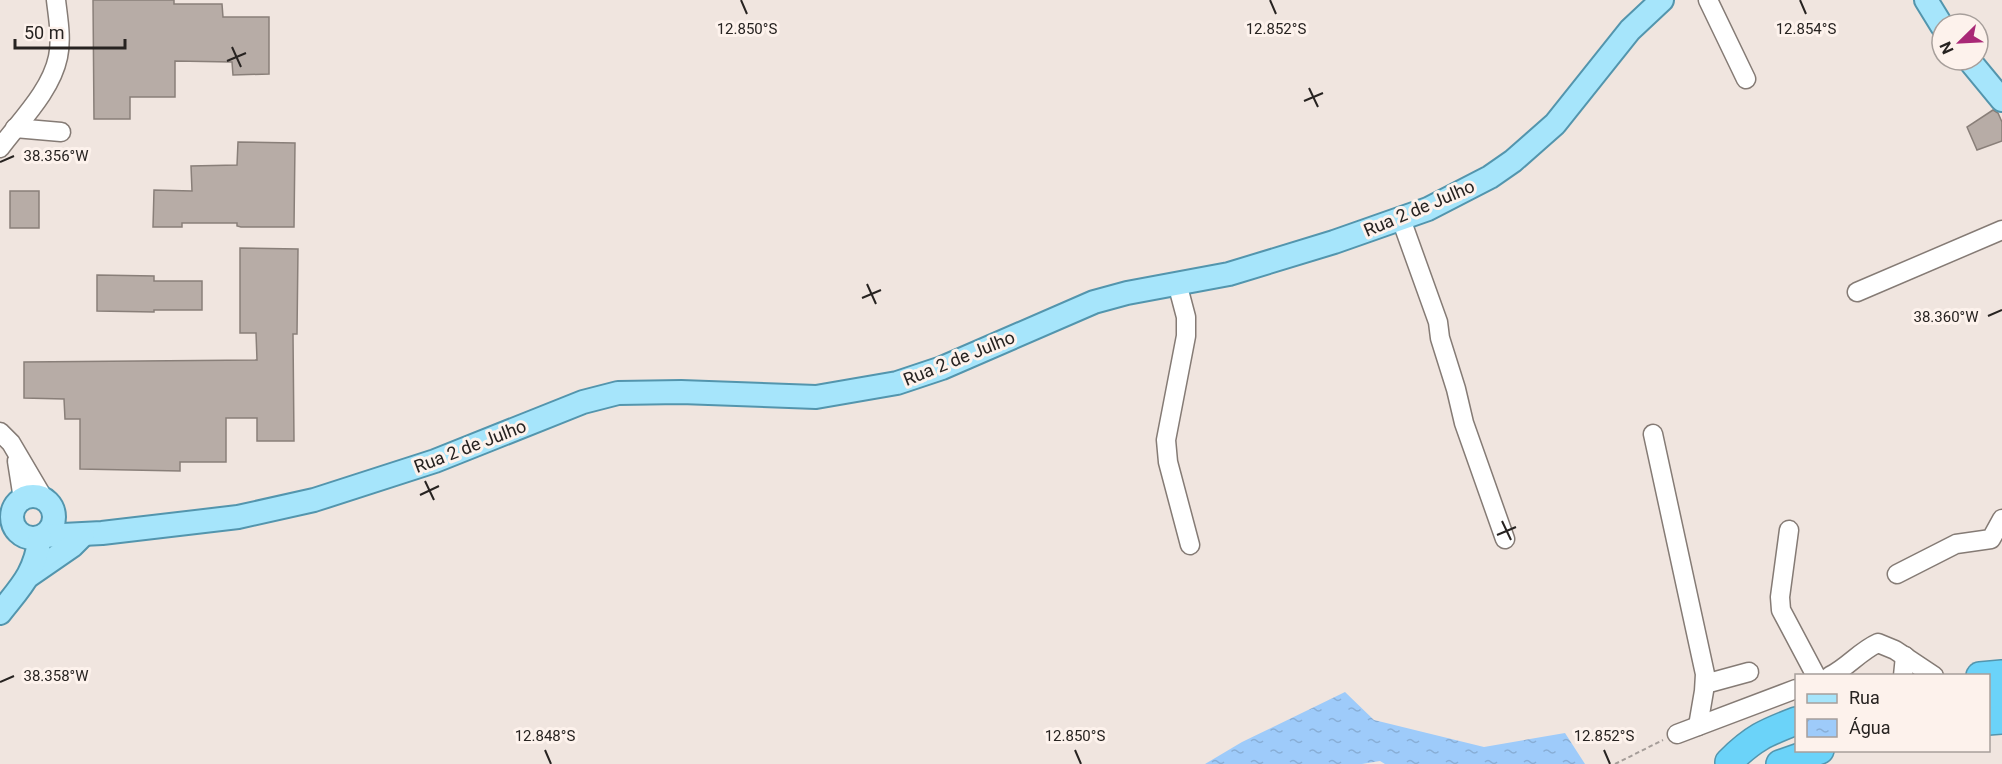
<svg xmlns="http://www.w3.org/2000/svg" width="2002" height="764" font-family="Roboto,sans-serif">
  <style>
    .water { fill: url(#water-ripples) }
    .building { fill: #b7aca6; stroke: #897f79; stroke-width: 1.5 }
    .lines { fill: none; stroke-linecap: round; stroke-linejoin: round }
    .minor-casing { stroke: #857b75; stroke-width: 21 }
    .major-casing { stroke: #5395ad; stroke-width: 26 }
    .highway-casing { stroke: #5395ad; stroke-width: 30 }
    .path { stroke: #a59d99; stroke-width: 2; stroke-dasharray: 4.5 3; stroke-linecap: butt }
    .minor { stroke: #fff; stroke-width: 18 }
    .major { stroke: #a6e5fb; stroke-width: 22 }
    .highway { stroke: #6bd3f9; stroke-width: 27 }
    .ticks { fill: none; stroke: #272321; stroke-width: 2 }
    .labels { text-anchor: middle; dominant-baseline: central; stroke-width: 6; stroke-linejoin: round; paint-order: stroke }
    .street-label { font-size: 18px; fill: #272321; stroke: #fdf2ec }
    .ticks-label { font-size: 15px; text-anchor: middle; fill: #272321; stroke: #fdf2ec; stroke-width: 6; stroke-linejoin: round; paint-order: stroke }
  </style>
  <defs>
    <pattern id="water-ripples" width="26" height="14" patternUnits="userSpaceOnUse" patternTransform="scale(1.5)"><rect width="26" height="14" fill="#9ecbfa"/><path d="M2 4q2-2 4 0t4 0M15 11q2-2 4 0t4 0" fill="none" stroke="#88aed6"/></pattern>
  </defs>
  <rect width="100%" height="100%" fill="#f0e5df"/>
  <polygon class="water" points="1345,692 1374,720 1484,747 1565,733 1585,764 1385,764 1380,761 1362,764 1205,764 1242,742"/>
  <g class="building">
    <polygon points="93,0 174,0 174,4 222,4 223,17 269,17 269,74 233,75 232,62 175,61 175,97 130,97 130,119 94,119"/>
    <polygon points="1993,110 1998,113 2002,122 2002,141 1977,150 1967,127"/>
    <polygon points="238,142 295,143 294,227 241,227 237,226 237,223 182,223 182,227 153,227 154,190 192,191 191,166 237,165"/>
    <rect x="10" y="191" width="29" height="37"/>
    <polygon points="240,248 298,249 297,334 293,334 294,441 257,441 257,418 226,418 226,462 180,462 180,471 80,469 80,419 65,419 64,399 24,398 24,362 257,360 256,333 240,333"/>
    <polygon points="97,275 154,276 154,281 202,281 202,310 154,310 154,312 97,311"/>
  </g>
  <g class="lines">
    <defs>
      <g id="minor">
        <polyline points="1708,0 1746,79"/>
        <polyline points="15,128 61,132"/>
        <path d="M0 148C20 121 51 91 58 57 62 38 58 18 56 0"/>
        <polyline points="1401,219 1438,322 1440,338 1456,389 1464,423 1505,539"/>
        <polyline points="1177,283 1186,317 1186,336 1166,440 1168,462 1190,545"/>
        <polyline points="1857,292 2002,230"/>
        <polyline points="0,432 11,443 44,499"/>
        <polyline points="1653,434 1705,674 1704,691 1698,726"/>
        <polyline points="17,461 23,499"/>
        <polyline points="1789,530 1780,597 1781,610 1816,676"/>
        <polyline points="1897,574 1956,544 1991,539 2002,519"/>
        <path d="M1830 676C1848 667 1860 651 1878 643L1895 650 1934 676"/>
        <polyline points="1903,676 1905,656"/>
        <polyline points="1705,684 1749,672"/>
        <polyline points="1677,734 1796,689"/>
      </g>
      <g id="major">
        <polyline points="1926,0 1942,26"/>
        <polyline points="1969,60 2002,100"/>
        <circle cx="33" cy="517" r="21"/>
        <polyline points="43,536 102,533 238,517 314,500 435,461 583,402 618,393 681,392 816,397 897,383 942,368 1094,302 1127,293 1229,274 1334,242 1428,209 1490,177 1513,161 1555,124 1630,30 1662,0"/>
        <polyline points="30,575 72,546 83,535"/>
        <path d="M0 613C22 585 34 575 40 538"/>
      </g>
      <g id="highway">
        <polyline points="1980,676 2002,674"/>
        <polyline points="1988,699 2002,698"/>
        <polyline points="1988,721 2002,720"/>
        <path d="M1729 762C1753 738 1765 733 1796 721"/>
        <polyline points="1780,764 1820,750"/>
      </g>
    </defs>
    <use href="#minor" class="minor-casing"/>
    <use href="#major" class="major-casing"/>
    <use href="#highway" class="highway-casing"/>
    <polyline class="path" points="1615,764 1663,740"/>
    <use href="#minor" class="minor"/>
    <use href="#major" class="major"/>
    <use href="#highway" class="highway"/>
  </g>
  <path class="ticks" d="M741 0 747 14M1270 0 1276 14M1800 0 1806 14M232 47 241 67M227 61 246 53M1309 88 1318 107M1304 101 1323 93M0 162 14 156M867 284 876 304M862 298 881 290M1988 316 2002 310M425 481 434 500M420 495 439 486M1502 521 1511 540M1497 535 1516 527M0 682 14 676M545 750 551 764M1075 750 1081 764M1604 750 1610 764"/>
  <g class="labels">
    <g class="street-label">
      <text transform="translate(1419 208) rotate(-23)">Rua 2 de Julho</text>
      <text transform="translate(959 358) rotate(-22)">Rua 2 de Julho</text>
      <text transform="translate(470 446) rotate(-21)">Rua 2 de Julho</text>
    </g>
  </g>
  <g class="ticks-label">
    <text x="1276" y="34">12.852°S</text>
    <text x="1806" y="34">12.854°S</text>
    <text x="747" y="34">12.850°S</text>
    <text x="56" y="161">38.356°W</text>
    <text x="1946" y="322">38.360°W</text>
    <text x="56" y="681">38.358°W</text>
    <text x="545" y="741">12.848°S</text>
    <text x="1075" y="741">12.850°S</text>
    <text x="1604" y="741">12.852°S</text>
  </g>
  <rect x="1795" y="674" width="195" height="78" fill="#fdf2ec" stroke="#a79f9b" stroke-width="1.5"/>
  <rect x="1807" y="694" width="30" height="9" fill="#a6e5fb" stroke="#a79f9b" stroke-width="1.5"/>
  <text x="1849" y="704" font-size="18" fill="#272321">Rua</text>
  <rect x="1807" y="719" width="30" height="18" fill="url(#water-ripples)" stroke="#a79f9b" stroke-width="1.5"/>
  <text x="1849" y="734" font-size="18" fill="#272321">Água</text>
  <g transform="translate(1960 42) rotate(246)"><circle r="28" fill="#fdf2ec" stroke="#a79f9b" stroke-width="1.5"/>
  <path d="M0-4.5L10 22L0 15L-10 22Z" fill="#a92876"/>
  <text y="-9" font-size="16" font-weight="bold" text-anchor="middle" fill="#272321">N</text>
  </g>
  <path d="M15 39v9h110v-9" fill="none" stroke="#272321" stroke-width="3"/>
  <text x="24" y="39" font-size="18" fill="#272321" stroke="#fdf2ec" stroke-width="4.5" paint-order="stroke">50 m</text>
</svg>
